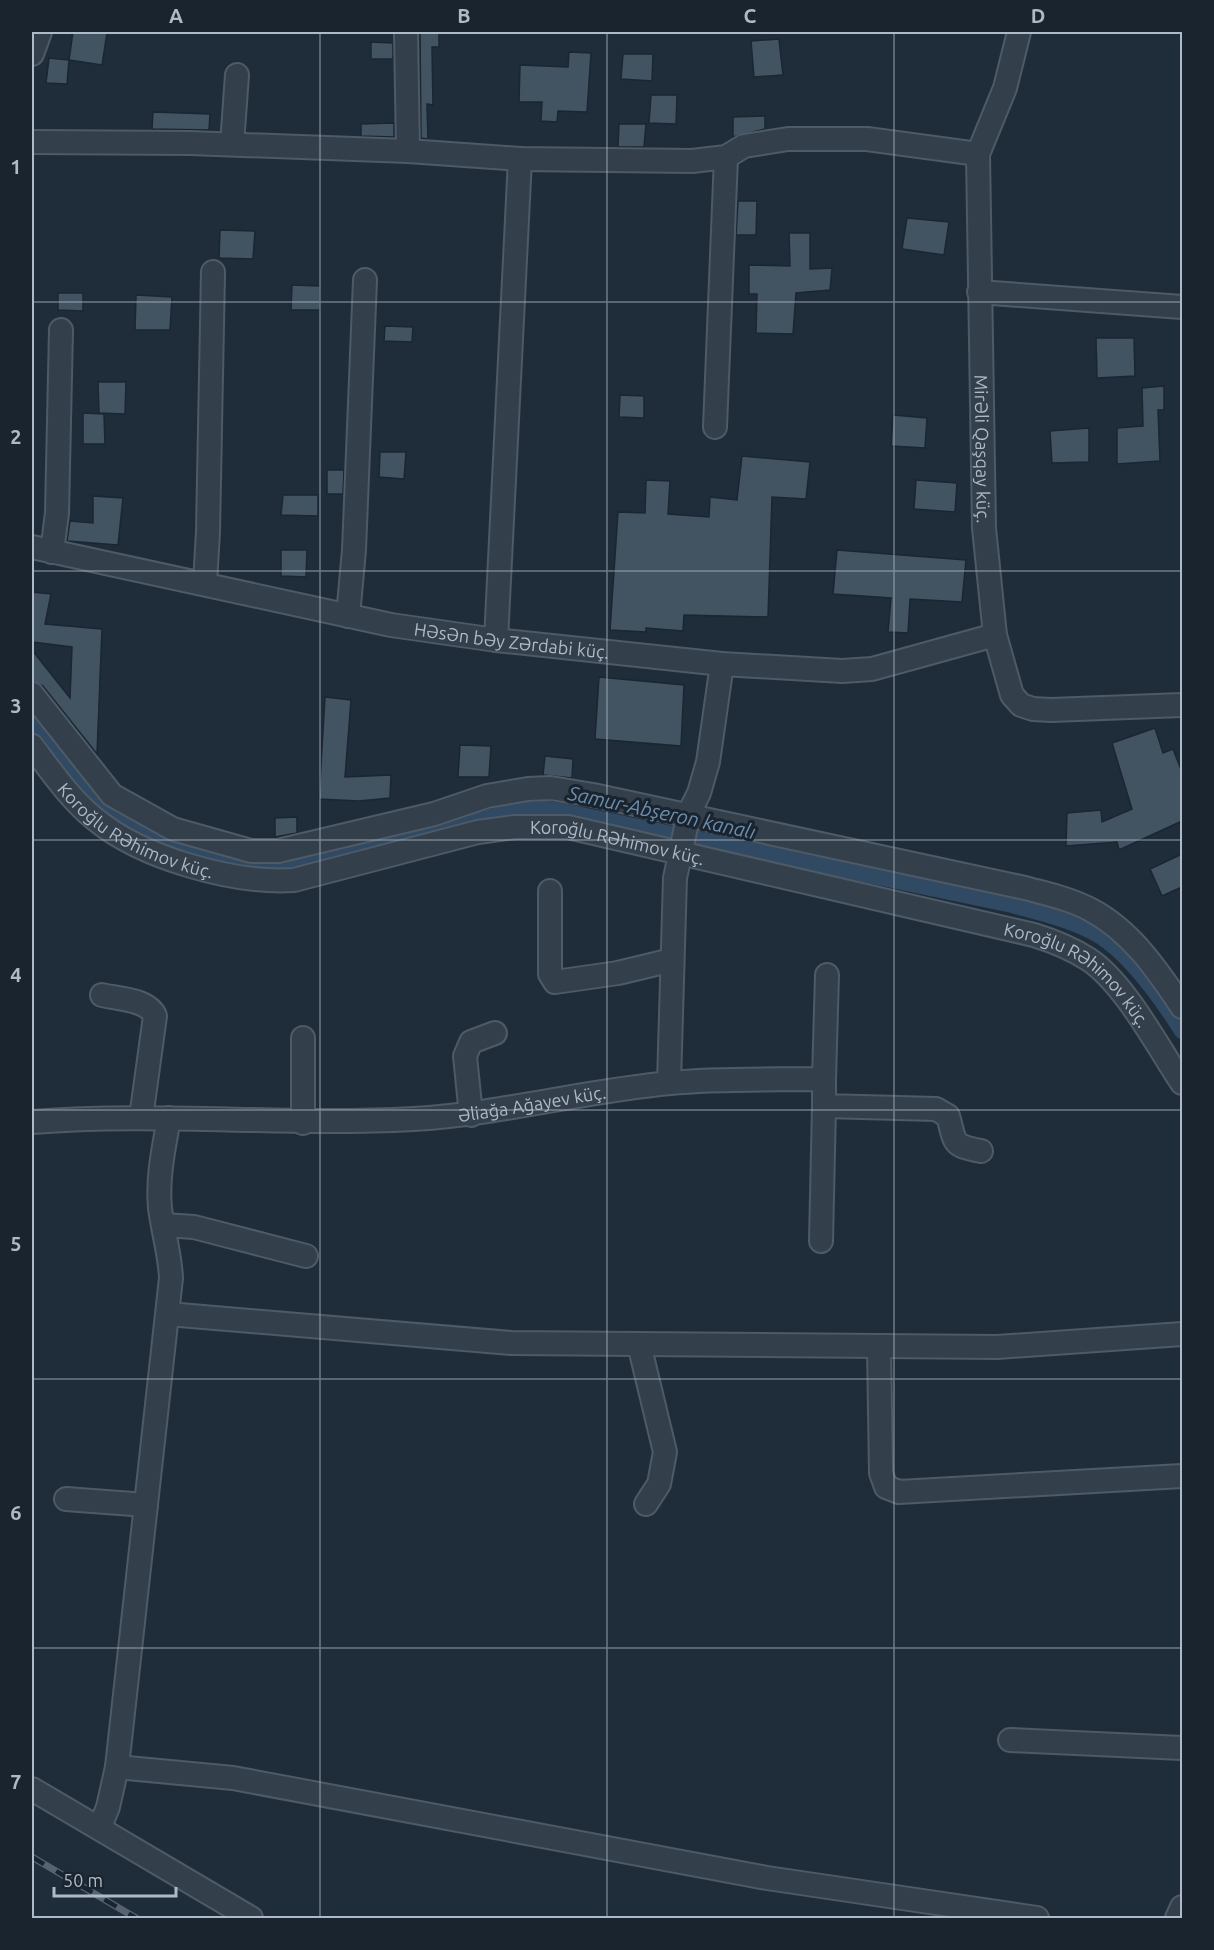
<svg xmlns="http://www.w3.org/2000/svg" width="1214" height="1950" font-family="Ubuntu,sans-serif">
  <style>
    .lines { fill: none; stroke-linecap: round; stroke-linejoin: round }
    .canal { stroke: #314a63; stroke-width: 16 }
    .building { fill: #425362; stroke: #1b2631; stroke-width: 1.5 }
    .minor-casing { stroke: #4e5a65; stroke-width: 26 }
    .minor { stroke: #333f4b; stroke-width: 22 }
    .rail-casing { stroke: #556372; stroke-width: 7 }
    .rail { stroke: #19242f; stroke-width: 4.5; stroke-dasharray: 14; stroke-linecap: butt }
    .grid { fill: none; stroke: #aebac7; stroke-width: 1.5; stroke-opacity: 0.55 }
    .labels { text-anchor: middle; dominant-baseline: central; stroke-width: 6; stroke-linejoin: round; paint-order: stroke }
    .street-label { font-size: 18px; fill: #aebac7; stroke: #19242f }
    .water-label { font-size: 20px; font-style: italic; fill: #6c8dad; stroke: #19242f }
    .neatline { fill: none; stroke: #aebac7; stroke-width: 2 }
    .grid-label { font-size: 20px; text-anchor: middle; font-weight: bold; fill: #aebac7 }
  </style>
  <rect width="100%" height="100%" fill="#1f2d3b"/>
  <g class="lines">
    <path class="canal" d="M32 720C50 743 67 772 89 792 142 841 224 872 296 865L518 810 546 809 567 812 1012 905C1041 913 1073 920 1100 936 1131 956 1163 1001 1182 1031"/>
  </g>
  <g class="building">
    <polygon points="73,32 107,33 102,65 69,60"/>
    <polygon points="420,32 439,32 439,47 432,47 433,105 427,104 428,139 421,138"/>
    <polygon points="779,39 783,75 754,77 751,41"/>
    <polygon points="371,42 393,43 393,59 371,59"/>
    <polygon points="569,52 591,53 587,112 558,111 557,122 541,121 542,102 519,102 520,65 568,67"/>
    <polygon points="623,54 653,54 652,81 621,79"/>
    <polygon points="49,58 69,60 67,84 46,83"/>
    <polygon points="651,95 677,95 676,124 649,123"/>
    <polygon points="153,112 210,114 209,130 152,129"/>
    <polygon points="765,116 765,129 733,137 733,117"/>
    <polygon points="394,123 394,137 361,136 361,124"/>
    <polygon points="619,124 646,124 644,147 618,147"/>
    <polygon points="738,201 757,201 756,235 736,235"/>
    <polygon points="907,218 949,222 944,255 902,249"/>
    <polygon points="220,230 255,231 253,259 219,258"/>
    <polygon points="789,233 810,233 810,269 832,268 830,290 796,293 793,334 756,333 757,294 749,294 749,265 790,266"/>
    <polygon points="292,285 320,286 320,310 291,310"/>
    <polygon points="58,293 83,293 83,311 58,310"/>
    <polygon points="136,295 172,297 170,330 135,330"/>
    <polygon points="385,326 413,327 412,342 384,341"/>
    <polygon points="1096,338 1134,338 1135,376 1097,378"/>
    <polygon points="98,382 126,382 125,414 99,413"/>
    <polygon points="1164,386 1164,410 1158,410 1160,461 1117,464 1117,428 1143,426 1142,388"/>
    <polygon points="620,395 644,396 644,418 619,417"/>
    <polygon points="83,413 104,414 105,444 83,444"/>
    <polygon points="893,415 927,418 925,448 891,446"/>
    <polygon points="1089,428 1089,462 1052,463 1050,431"/>
    <polygon points="380,452 406,452 404,479 379,477"/>
    <polygon points="742,456 810,462 806,499 772,497 768,617 684,615 683,631 646,628 646,632 610,630 618,512 645,513 646,480 670,481 668,514 709,517 710,497 737,500"/>
    <polygon points="327,470 344,470 343,494 327,494"/>
    <polygon points="916,480 957,483 955,512 914,509"/>
    <polygon points="283,495 318,495 318,516 281,515"/>
    <polygon points="93,496 123,498 118,545 67,541 70,521 93,523"/>
    <polygon points="281,550 307,550 306,577 281,576"/>
    <polygon points="837,550 966,560 962,602 910,599 908,633 888,632 891,598 833,594"/>
    <polygon points="32,592 51,594 45,624 102,629 97,754 43,686 32,681 32,650 70,698 72,647 32,642"/>
    <polygon points="599,677 684,685 681,746 595,739"/>
    <polygon points="325,697 351,700 345,777 391,775 390,798 359,801 319,799"/>
    <polygon points="1155,728 1163,753 1173,749 1182,772 1182,821 1119,850 1117,842 1066,846 1067,813 1101,810 1102,822 1132,809 1112,743"/>
    <polygon points="460,745 491,746 489,777 458,777"/>
    <polygon points="545,756 573,759 572,778 543,775"/>
    <polygon points="297,817 297,833 275,837 275,818"/>
    <polygon points="1182,854 1182,887 1162,896 1150,869"/>
  </g>
  <g class="lines">
    <defs>
      <g id="minor">
        <polyline points="406,32 408,151"/>
        <path id="s1" d="M1019 32 1005 88 978 154 984 528 995 635 1012 695 1021 705 1033 709 1051 710 1182 705"/>
        <polyline points="32,54 40,32"/>
        <polyline points="32,142 190,143 408,151 520,159 692,161 726,157 744,146 788,139 867,139 978,154"/>
        <polyline points="232,144 237,75"/>
        <polyline points="979,292 1182,307"/>
        <polyline points="715,427 726,157"/>
        <path id="s2" d="M32 547 391 625 496 640 722 664 842 671 872 669 995 635"/>
        <polyline points="52,552 57,513 61,330"/>
        <polyline points="205,583 208,532 213,272"/>
        <polyline points="348,616 354,550 365,280"/>
        <polyline points="496,640 520,159"/>
        <path d="M32 694 112 795 173 829 251 851H278L434 814 487 796 528 789 551 788 593 795 1025 888C1047 894 1071 899 1091 910 1131 931 1158 971 1182 1007"/>
        <path id="s3" d="M32 746C51 771 70 799 95 819 142 858 234 884 294 880L478 832 514 827H568L1034 935C1053 941 1071 948 1088 959 1124 982 1158 1047 1182 1083"/>
        <polyline points="550,891 550,974 555,982 618,973 672,960"/>
        <path d="M102 995C118 999 148 999 155 1016L141 1118"/>
        <polyline points="303,1038 303,1123"/>
        <polyline points="824,1079 827,975"/>
        <polyline points="669,1083 675,878 689,813 699,793 708,762 722,664"/>
        <polyline points="471,1115 465,1056 471,1042 495,1033"/>
        <path id="s4" d="M32 1122C159 1112 286 1126 413 1119 500 1114 584 1091 670 1083 721 1078 773 1080 824 1079V1106L936 1109 948 1116C956 1144 951 1145 981 1151"/>
        <polyline points="164,1225 194,1227 306,1256"/>
        <polyline points="821,1241 824,1106"/>
        <polyline points="168,1314 511,1343 997,1347 1182,1334"/>
        <polyline points="639,1344 665,1452 659,1484 646,1504"/>
        <polyline points="879,1348 881,1473 886,1487 899,1492 1182,1476"/>
        <polyline points="66,1499 146,1505"/>
        <polyline points="1010,1740 1182,1748"/>
        <polyline points="117,1767 233,1778 767,1878 1037,1918"/>
        <polyline points="32,1789 251,1918"/>
        <path d="M100 1827 108 1807 117 1767 171 1278C170 1254 163 1232 160 1208 157 1178 164 1147 169 1118"/>
        <polyline points="1177,1918 1182,1907"/>
      </g>
    </defs>
    <use href="#minor" class="minor-casing"/>
    <use href="#minor" class="minor"/>
    <defs>
      <polyline id="rail" points="32,1857 136,1918"/>
    </defs>
    <use href="#rail" class="rail-casing"/>
    <use href="#rail" class="rail"/>
  </g>
  <path class="grid" d="M320 32V1918M607 32V1918M894 32V1918M32 302H1182M32 571H1182M32 840H1182M32 1110H1182M32 1379H1182M32 1648H1182"/>
  <g class="labels">
    <g class="street-label">
      <text stroke="none"><textPath href="#s1" startOffset="424">Mirəli Qaşqay küç.</textPath></text>
      <text stroke="none"><textPath href="#s2" startOffset="489">Həsən bəy Zərdabi küç.</textPath></text>
      <text stroke="none"><textPath href="#s3" startOffset="138">Koroğlu Rəhimov küç.</textPath></text>
      <text stroke="none"><textPath href="#s3" startOffset="640">Koroğlu Rəhimov küç.</textPath></text>
      <text stroke="none"><textPath href="#s3" startOffset="1126">Koroğlu Rəhimov küç.</textPath></text>
      <text stroke="none"><textPath href="#s4" startOffset="501">Əliağa Ağayev küç.</textPath></text>
    </g>
    <g class="water-label">
      <text transform="translate(662 812) rotate(12)">Samur-Abşeron kanalı</text>
    </g>
  </g>
  <rect width="1214" height="1950" fill="none" stroke="#19242f" stroke-width="66"/>
  <path d="M54 1887v9h122v-9" fill="none" stroke="#aebac7" stroke-width="3"/>
  <text x="63" y="1887" font-size="18" fill="#aebac7" stroke="#19242f" stroke-width="4.5" paint-order="stroke">50 m</text>
  <rect x="33" y="33" width="1148" height="1884" class="neatline"/>
  <g class="grid-label">
    <text x="176" y="23">A</text>
    <text x="464" y="23">B</text>
    <text x="750" y="23">C</text>
    <text x="1038" y="23">D</text>
    <text x="16" y="174">1</text>
    <text x="16" y="444">2</text>
    <text x="16" y="713">3</text>
    <text x="16" y="982">4</text>
    <text x="16" y="1251">5</text>
    <text x="16" y="1520">6</text>
    <text x="16" y="1789">7</text>
  </g>
</svg>
